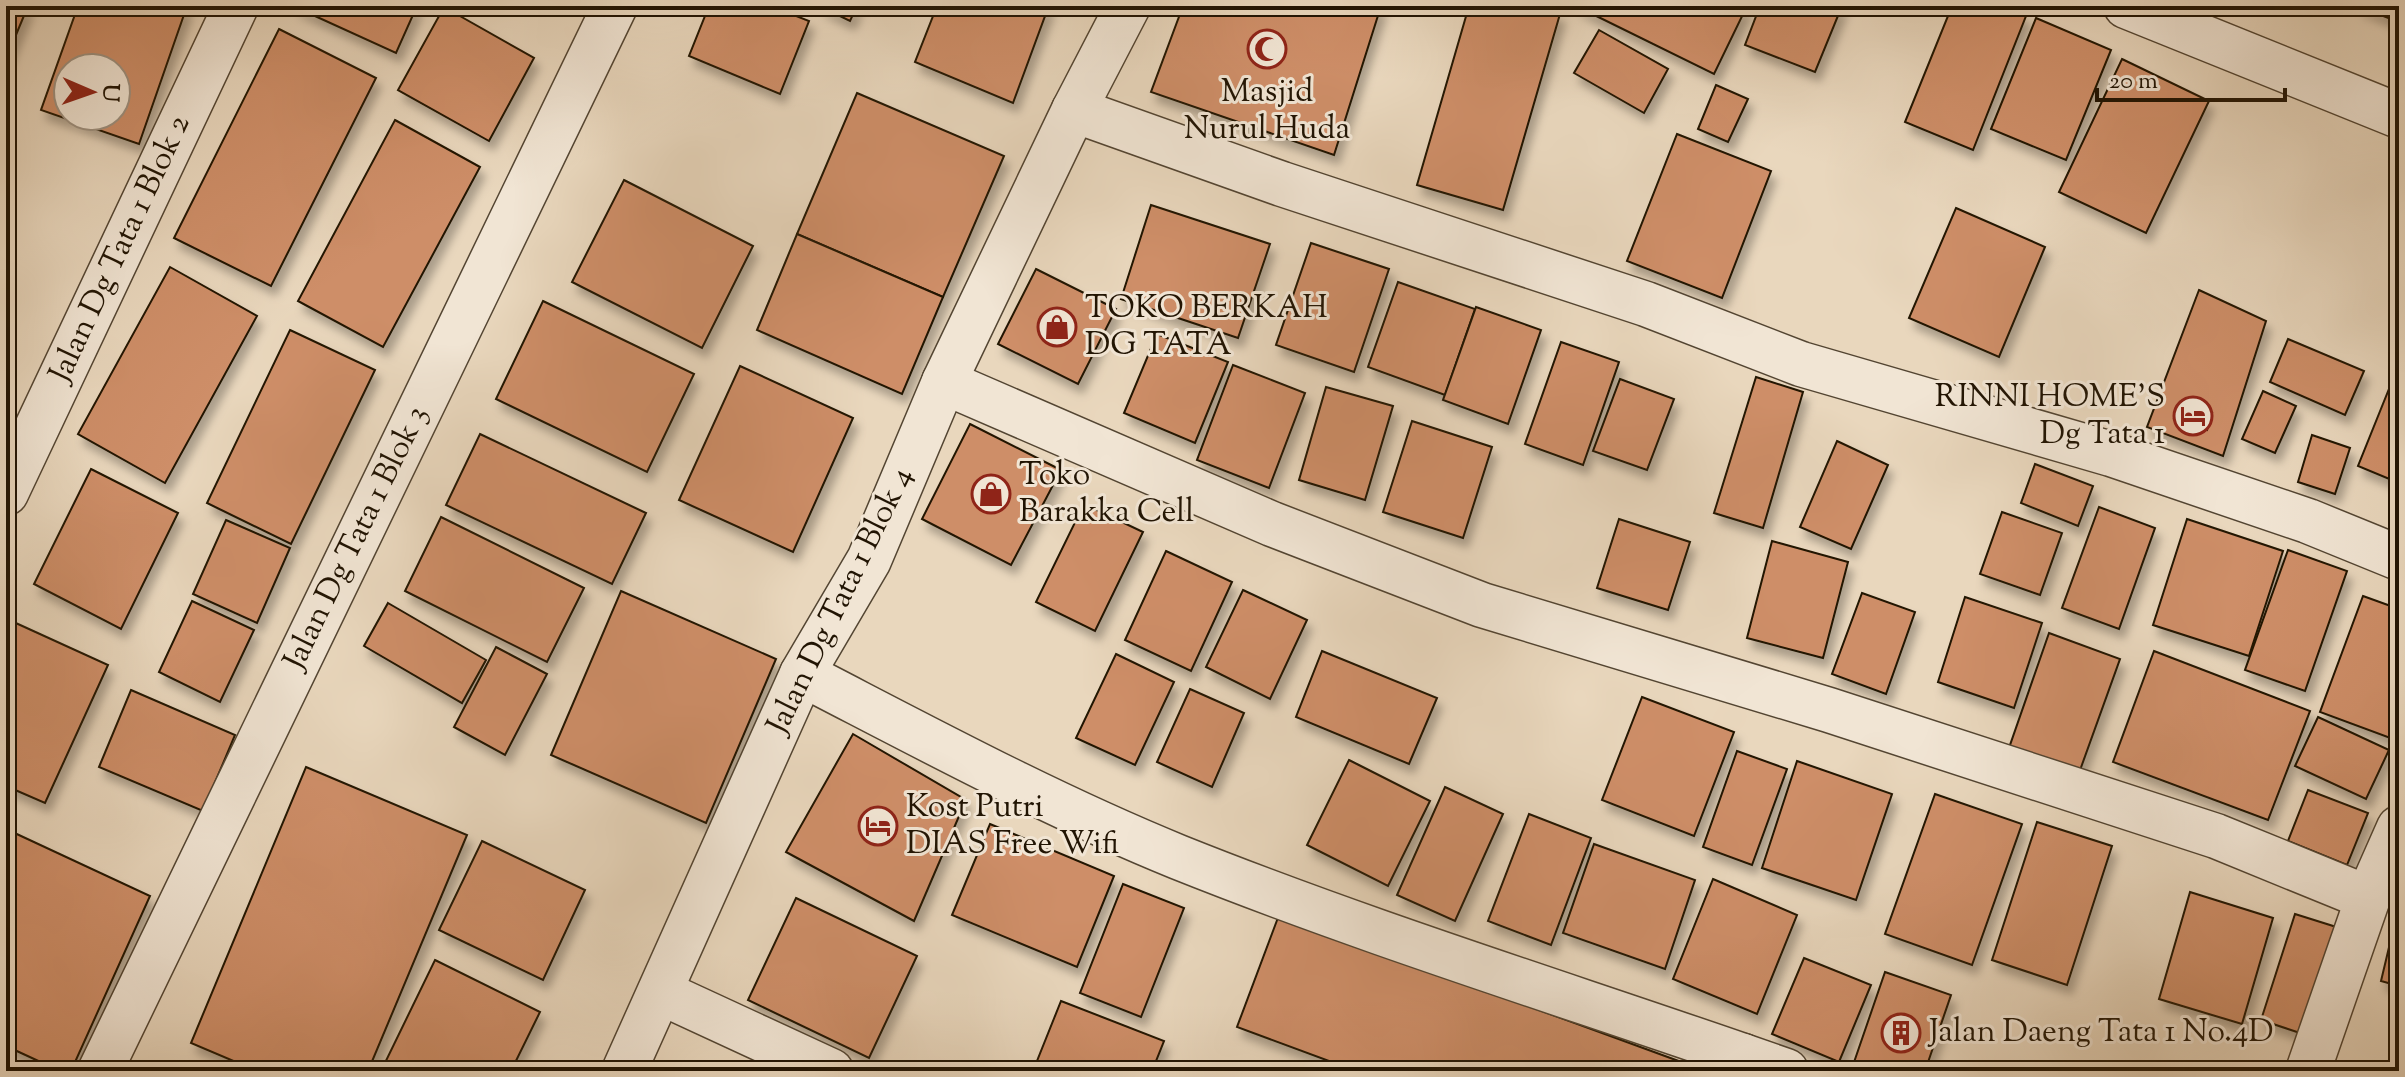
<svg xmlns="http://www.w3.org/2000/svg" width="2405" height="1077" font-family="'Sorts Mill Goudy',serif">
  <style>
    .building { fill: #ce8e67; stroke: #211403; stroke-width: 2; fill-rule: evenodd; filter: url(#shadow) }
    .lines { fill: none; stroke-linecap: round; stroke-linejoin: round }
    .minor-casing { stroke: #534532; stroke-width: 47 }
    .tertiary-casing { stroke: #534532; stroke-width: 47 }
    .minor { stroke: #f1e5d4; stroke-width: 44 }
    .tertiary { stroke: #f1e5d4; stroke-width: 44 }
    .labels { text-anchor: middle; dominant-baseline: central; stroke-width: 6; stroke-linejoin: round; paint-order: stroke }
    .poi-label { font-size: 32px; fill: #211403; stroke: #f1e5d4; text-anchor: start }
    .street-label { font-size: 32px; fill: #211403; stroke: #f1e5d4 }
  </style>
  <defs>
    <filter id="shadow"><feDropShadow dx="5" dy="9" stdDeviation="4" flood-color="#0004"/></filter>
  </defs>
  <rect width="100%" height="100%" fill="#e9d7bd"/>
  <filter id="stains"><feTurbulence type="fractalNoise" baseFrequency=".0025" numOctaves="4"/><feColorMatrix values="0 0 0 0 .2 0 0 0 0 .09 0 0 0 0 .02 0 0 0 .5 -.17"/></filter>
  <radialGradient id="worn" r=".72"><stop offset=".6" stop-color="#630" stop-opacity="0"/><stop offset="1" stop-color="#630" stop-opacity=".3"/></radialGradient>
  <g class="building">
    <polygon points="6,6 28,6 6,59"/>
    <path d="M78 6H187L139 144 41 110ZM68 68H116V116H68Z"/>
    <polygon points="293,6 417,6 396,53"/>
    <polygon points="709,6 771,6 809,21 780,94 689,56"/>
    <polygon points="819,6 857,6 850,21"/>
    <polygon points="937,6 1019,6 1045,16 1013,103 915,62"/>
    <polygon points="1019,6 1049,6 1045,16"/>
    <polygon points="1183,6 1381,6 1334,155 1151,92"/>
    <polygon points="1469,6 1533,6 1560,14 1503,210 1417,185"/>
    <polygon points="1576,6 1747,6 1714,74"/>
    <polygon points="1760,6 1842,6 1815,72 1745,45"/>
    <polygon points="1952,6 2002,6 2026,16 1973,150 1905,122"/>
    <polygon points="2357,6 2399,6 2399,22"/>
    <polygon points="444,7 534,58 489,141 398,90"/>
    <polygon points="2036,18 2111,50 2066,160 1991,129"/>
    <polygon points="279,29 376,78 271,286 174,238"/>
    <polygon points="1599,30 1668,69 1644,113 1574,73"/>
    <polygon points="2122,59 2209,101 2146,233 2059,192"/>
    <polygon points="1716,85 1748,99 1728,142 1698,129"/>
    <polygon points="857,93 1004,156 943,297 797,234"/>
    <polygon points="395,120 480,167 383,347 298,301"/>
    <polygon points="1677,134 1771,171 1722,298 1627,261"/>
    <polygon points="624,180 753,246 702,348 572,282"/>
    <polygon points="1151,205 1270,244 1238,338 1121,299"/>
    <polygon points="1956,208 2045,247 1999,357 1909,318"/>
    <polygon points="797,234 943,297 902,394 757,330"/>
    <polygon points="1311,243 1389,269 1354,372 1276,345"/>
    <polygon points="170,267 257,316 165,483 78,434"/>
    <polygon points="1036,269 1116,309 1078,384 998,344"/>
    <polygon points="1398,282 1475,309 1445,395 1368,367"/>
    <polygon points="2199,290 2266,321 2223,456 2147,427"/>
    <polygon points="543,301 694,374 647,472 496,399"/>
    <polygon points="1476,307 1541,330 1508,424 1443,400"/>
    <polygon points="290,330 375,370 291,544 207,503"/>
    <polygon points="1157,334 1228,362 1195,443 1124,413"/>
    <polygon points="2288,339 2364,371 2345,415 2270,382"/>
    <polygon points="1561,342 1619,362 1583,465 1525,444"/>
    <polygon points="1233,365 1305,393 1269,488 1197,460"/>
    <polygon points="740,366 853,418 793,552 679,500"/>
    <polygon points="1756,377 1803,392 1763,528 1714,513"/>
    <polygon points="1620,379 1674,399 1647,470 1593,451"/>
    <polygon points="2393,379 2399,381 2399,483 2358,466"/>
    <polygon points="1326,387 1393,406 1365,500 1299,480"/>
    <polygon points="2263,391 2296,406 2275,453 2242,439"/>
    <polygon points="2180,402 2212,413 2207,430 2174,418"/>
    <polygon points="1412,421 1492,447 1463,538 1383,512"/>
    <polygon points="970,424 1061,470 1011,565 922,519"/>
    <polygon points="480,434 646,513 612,584 446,505"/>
    <polygon points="2312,435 2350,448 2335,494 2298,482"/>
    <polygon points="1837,441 1888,465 1851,549 1800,527"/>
    <polygon points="2035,464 2093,486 2078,526 2021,503"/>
    <polygon points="91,469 178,513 121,629 34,584"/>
    <polygon points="1084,504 1143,532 1095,631 1036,602"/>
    <polygon points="2099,507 2155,528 2119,629 2062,608"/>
    <polygon points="2002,512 2062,533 2040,595 1980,574"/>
    <polygon points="441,517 584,588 547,662 405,591"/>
    <polygon points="1619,519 1690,542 1668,610 1597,588"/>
    <polygon points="2187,519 2283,551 2249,656 2153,625"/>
    <polygon points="226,520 290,548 257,623 193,594"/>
    <polygon points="1772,541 1848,562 1823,658 1747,638"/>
    <polygon points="2288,550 2347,571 2305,691 2245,670"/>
    <polygon points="1166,551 1232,582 1191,671 1125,640"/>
    <polygon points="1243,590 1307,620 1270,699 1206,667"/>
    <polygon points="621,591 776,659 706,823 551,755"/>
    <polygon points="1862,593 1915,612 1886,694 1832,674"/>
    <polygon points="2363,596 2399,609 2399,723 2393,739 2320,712"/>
    <polygon points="1965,597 2042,623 2014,708 1938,682"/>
    <polygon points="192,601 254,630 220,702 159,672"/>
    <polygon points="388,603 486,660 462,703 364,646"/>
    <polygon points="7,619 108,665 45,803 6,786"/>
    <polygon points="2049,633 2120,659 2079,773 2009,748"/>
    <polygon points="496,647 547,674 505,755 454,727"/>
    <polygon points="1322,651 1437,698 1409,764 1296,717"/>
    <polygon points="2154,651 2310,711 2268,820 2113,762"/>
    <polygon points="1116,654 1174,682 1135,765 1076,738"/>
    <polygon points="1190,689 1244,713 1212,787 1157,762"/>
    <polygon points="131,690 235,735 203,811 99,767"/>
    <polygon points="1642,697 1734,732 1694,836 1602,800"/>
    <polygon points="2318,717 2389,750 2366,799 2295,766"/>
    <polygon points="853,734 966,800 914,921 786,852"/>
    <polygon points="1737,751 1787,769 1752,865 1703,847"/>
    <polygon points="1349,760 1430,801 1388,886 1307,845"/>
    <polygon points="1797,761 1892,794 1856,900 1762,868"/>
    <polygon points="306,767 467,835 368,1071 257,1071 191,1043"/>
    <polygon points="1445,787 1503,814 1455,921 1397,895"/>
    <polygon points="2308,790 2368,813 2347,865 2288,841"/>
    <polygon points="1935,794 2022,824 1972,965 1885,934"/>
    <polygon points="1529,814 1591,838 1551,945 1488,921"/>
    <polygon points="2037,822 2112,846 2067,985 1992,960"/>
    <polygon points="990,824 1114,876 1077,967 952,915"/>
    <polygon points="6,829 150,896 71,1071 60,1071 6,1046"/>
    <polygon points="482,841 585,890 543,980 439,930"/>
    <polygon points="1594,844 1695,880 1665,969 1563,933"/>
    <polygon points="1713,879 1797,915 1757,1014 1673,979"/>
    <polygon points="1123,884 1184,908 1141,1017 1080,993"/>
    <polygon points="2190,892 2273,918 2242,1024 2159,999"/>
    <polygon points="796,898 917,956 869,1058 748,1000"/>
    <polygon points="2295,914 2349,931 2315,1038 2261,1020"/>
    <polygon points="1279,915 1706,1071 1356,1071 1237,1027"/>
    <polygon points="2395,922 2399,923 2399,986 2381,981"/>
    <polygon points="1804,958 1871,985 1839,1062 1772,1034"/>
    <polygon points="435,960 540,1012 511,1071 381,1071"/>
    <polygon points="1885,972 1951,995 1925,1071 1851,1071"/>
    <polygon points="1061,1001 1164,1041 1152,1071 1033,1071"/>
  </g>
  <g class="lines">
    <defs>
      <g id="minor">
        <polyline points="2126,6 2399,116"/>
        <polyline points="1074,110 1282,184 1646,304 1801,364 2111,454 2308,521 2399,558"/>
        <polyline points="944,382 1272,524 1482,605 1829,710 2216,836 2368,898"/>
        <polyline points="6,493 236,6"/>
        <path d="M802 674C926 738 1048 804 1178 857 1363 931 1555 991 1743 1056L1739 1071"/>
        <polyline points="660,992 831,1071"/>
        <polyline points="1743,1056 1786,1071"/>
        <polyline points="100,1071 615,6"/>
        <polyline points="2308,1071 2368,898 2399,828"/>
      </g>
      <polyline id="tertiary" points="624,1071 802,674 869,560 944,382 1074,110 1128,6"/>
    </defs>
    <use href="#minor" class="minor-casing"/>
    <use href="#tertiary" class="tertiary-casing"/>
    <use href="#minor" class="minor"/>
    <use href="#tertiary" class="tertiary"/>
  </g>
  <defs>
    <symbol id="mosque-ring" viewBox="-11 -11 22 22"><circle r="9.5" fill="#f1e5d4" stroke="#8f2418" stroke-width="1.5"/><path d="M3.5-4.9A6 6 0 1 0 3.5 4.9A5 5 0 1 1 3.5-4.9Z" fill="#8f2418"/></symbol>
    <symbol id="shop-ring" viewBox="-11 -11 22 22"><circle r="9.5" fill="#f1e5d4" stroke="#8f2418" stroke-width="1.5"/><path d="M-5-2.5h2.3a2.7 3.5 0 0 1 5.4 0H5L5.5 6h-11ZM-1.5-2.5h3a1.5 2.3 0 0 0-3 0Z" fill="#8f2418"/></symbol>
    <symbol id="hotel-ring" viewBox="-11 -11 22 22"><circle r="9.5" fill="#f1e5d4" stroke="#8f2418" stroke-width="1.5"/><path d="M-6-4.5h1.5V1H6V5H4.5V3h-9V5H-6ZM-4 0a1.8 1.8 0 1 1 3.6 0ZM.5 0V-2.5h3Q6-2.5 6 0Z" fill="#8f2418"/></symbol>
    <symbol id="building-ring" viewBox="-11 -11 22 22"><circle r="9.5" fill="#f1e5d4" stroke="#8f2418" stroke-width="1.5"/><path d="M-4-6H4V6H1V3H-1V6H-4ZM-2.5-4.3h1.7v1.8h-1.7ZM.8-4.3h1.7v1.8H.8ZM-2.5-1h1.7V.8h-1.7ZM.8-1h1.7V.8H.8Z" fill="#8f2418"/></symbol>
  </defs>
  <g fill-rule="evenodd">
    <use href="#mosque-ring" x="1245" y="27" width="44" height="44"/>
    <use href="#shop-ring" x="1035" y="305" width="44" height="44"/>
    <use href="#hotel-ring" x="2171" y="394" width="44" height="44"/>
    <use href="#shop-ring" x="969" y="472" width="44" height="44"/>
    <use href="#hotel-ring" x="856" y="804" width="44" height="44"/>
    <use href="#building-ring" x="1879" y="1011" width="44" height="44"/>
  </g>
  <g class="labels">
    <g class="poi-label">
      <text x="1267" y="93" text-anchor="middle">Masjid<tspan x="1267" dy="37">Nurul Huda</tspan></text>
      <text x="1085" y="309">TOKO BERKAH<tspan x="1085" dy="37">DG TATA</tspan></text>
      <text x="2165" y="398" text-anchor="end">RINNI HOME'S<tspan x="2165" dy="37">Dg Tata 1</tspan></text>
      <text x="1019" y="476">Toko<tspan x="1019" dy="37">Barakka Cell</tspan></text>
      <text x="906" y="808">Kost Putri<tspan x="906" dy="37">DIAS Free Wifi</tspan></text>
      <text x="1929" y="1033">Jalan Daeng Tata 1 No.4D</text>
    </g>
    <g class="street-label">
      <text transform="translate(121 249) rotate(-65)">Jalan Dg Tata 1 Blok 2</text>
      <text transform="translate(357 538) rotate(-64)">Jalan Dg Tata 1 Blok 3</text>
      <text transform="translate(841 601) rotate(-64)">Jalan Dg Tata 1 Blok 4</text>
    </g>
  </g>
  <rect width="2405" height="1077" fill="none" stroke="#e9d7bd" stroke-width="32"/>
  <rect x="8" y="8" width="2389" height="1061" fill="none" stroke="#211403" stroke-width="4"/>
  <rect x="16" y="16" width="2373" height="1045" fill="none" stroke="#211403" stroke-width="2"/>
  <g transform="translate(92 92) rotate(92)"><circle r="38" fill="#f1e5d4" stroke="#9e9180" stroke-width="2"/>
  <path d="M0-6L14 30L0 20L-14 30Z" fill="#8f2418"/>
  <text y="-12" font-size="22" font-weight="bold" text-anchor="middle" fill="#211403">U</text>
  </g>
  <path d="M2097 88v12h188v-12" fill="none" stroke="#211403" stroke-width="4"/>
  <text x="2109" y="88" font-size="24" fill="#211403" stroke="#f1e5d4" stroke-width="6" paint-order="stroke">20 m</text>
  <rect width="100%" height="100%" filter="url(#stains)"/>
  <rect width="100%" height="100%" fill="url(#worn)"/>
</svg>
